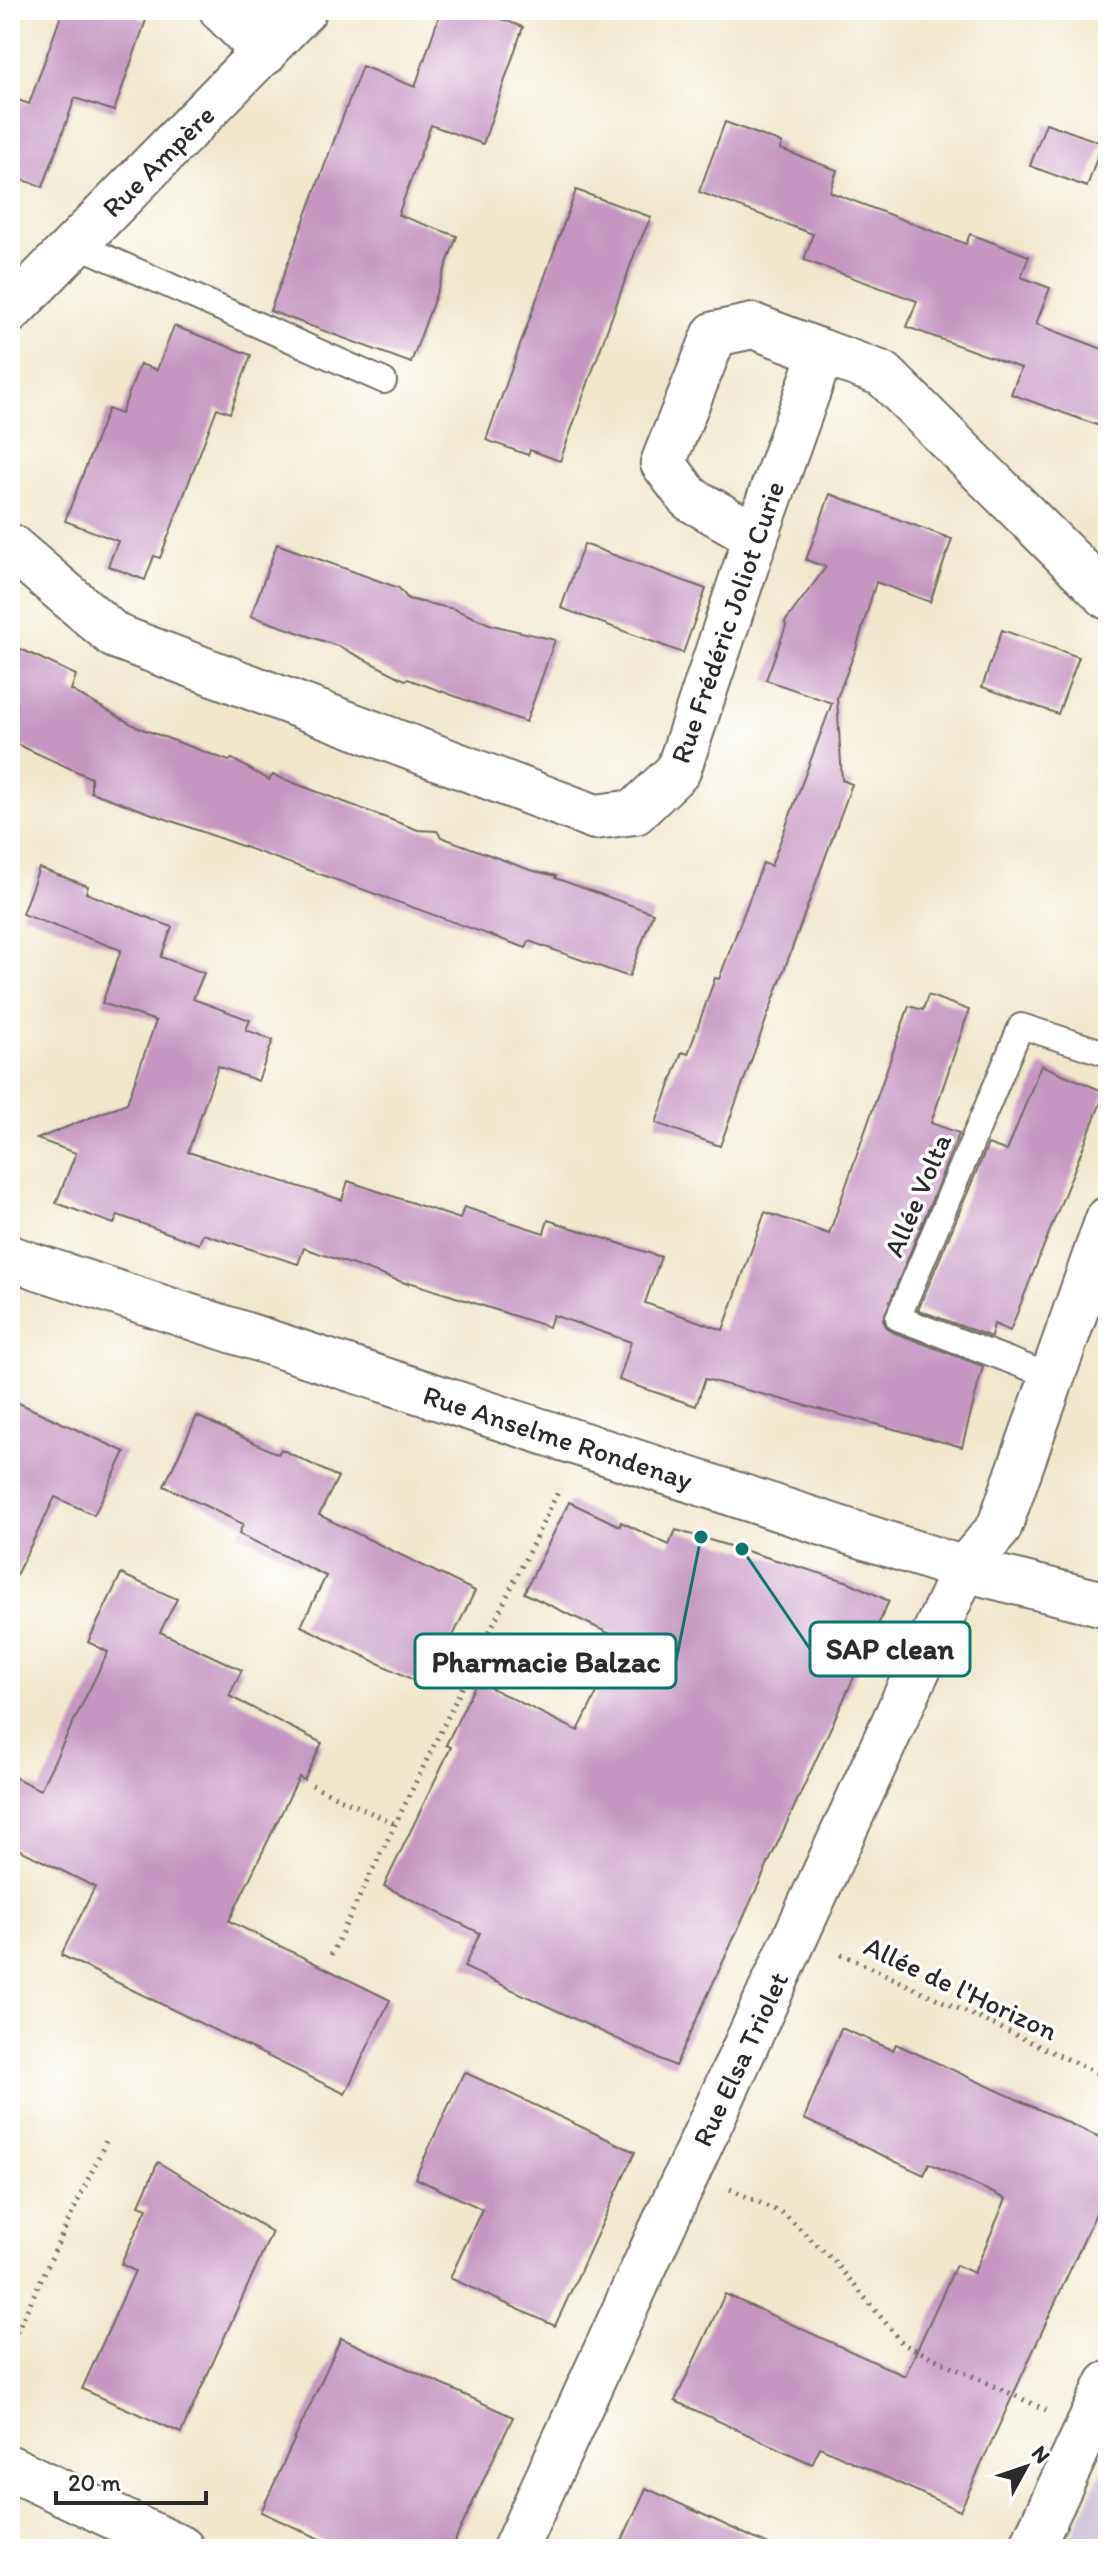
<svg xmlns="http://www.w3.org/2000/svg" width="1118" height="2559" font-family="Itim,sans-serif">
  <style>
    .industrial { fill: #cabfd6 }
    .building { fill: #c597c0 }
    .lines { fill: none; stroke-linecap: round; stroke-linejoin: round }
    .lane-casing { stroke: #706d64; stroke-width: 28 }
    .street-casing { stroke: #706d64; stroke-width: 48 }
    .path { stroke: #706d64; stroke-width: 5; stroke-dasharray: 2 6; stroke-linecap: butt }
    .lane { stroke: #fff; stroke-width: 24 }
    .street { stroke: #fff; stroke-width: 44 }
    .labels { text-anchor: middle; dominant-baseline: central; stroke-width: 7; stroke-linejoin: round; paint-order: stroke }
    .street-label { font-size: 28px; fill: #2b2b2b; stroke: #fff }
    .leader { fill: none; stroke: #0f766e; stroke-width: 3 }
    .callout-dot { fill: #0f766e; stroke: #fff; stroke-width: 3 }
    .callout { fill: #fff; stroke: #0f766e; stroke-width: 3 }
    .callout-label { font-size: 30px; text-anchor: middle; font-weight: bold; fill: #2b2b2b }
  </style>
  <rect width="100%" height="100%" fill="#fff"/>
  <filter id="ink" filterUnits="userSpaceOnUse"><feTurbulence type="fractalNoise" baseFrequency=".0125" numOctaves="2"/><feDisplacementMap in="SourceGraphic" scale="16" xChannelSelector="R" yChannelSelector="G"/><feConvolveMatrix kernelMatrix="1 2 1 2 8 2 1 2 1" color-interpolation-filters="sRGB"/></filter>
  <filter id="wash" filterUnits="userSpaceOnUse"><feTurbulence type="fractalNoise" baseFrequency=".006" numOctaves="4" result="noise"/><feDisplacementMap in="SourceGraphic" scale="32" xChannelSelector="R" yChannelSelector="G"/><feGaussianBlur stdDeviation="1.8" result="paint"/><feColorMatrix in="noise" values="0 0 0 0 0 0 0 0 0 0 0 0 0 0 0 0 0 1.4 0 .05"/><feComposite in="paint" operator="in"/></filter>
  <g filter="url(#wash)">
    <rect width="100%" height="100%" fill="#f0e7cd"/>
    <polygon class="industrial" points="1108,2458 1108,2549 1066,2549"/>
    <g id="blocks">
      <g class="building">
        <polygon points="63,10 121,10 146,20 114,111 75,98 43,187 10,175 10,97 29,104"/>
        <polygon points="441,10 477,10 523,27 483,144 431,125 398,215 457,236 411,363 270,311 362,66 415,87"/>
        <polygon points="725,122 782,143 780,149 837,170 830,192 966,244 970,234 1029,256 1021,277 1050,288 1036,324 1108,351 1108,429 1011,394 1021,368 907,327 917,301 804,260 813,234 699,192"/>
        <polygon points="1046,123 1102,143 1087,187 1030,166"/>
        <polygon points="576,190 651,217 636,250 560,461 530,450 528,455 486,440"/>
        <polygon points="174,326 251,355 230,413 217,408 160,558 154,556 145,580 108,566 118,541 65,521 108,409 121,414 140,364 157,370"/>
        <polygon points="830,494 952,539 930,602 876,582 856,649 837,698 842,780 852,784 720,1146 656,1123 682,1052 688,1054 715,978 719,979 763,863 771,866 832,703 766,680 786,626 785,622 826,567 806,560"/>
        <polygon points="277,544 399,588 408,599 454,609 492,625 555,640 526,722 408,679 405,680 340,647 251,616"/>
        <polygon points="584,544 706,589 683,653 561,608"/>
        <polygon points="1002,630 1079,657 1058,714 982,687"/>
        <polygon points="10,644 76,675 71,690 137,727 229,761 232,759 269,780 273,775 418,830 437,831 441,837 530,870 556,876 555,878 653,913 629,977 529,941 526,948 91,792 91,778 10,741"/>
        <polygon points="39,868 88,886 86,893 172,927 161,957 204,973 193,999 250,1020 246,1030 273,1040 258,1081 218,1066 188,1152 342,1200 348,1181 460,1219 464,1207 544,1233 548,1220 661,1257 645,1303 723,1330 765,1212 829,1234 909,1006 923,1010 928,995 969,1010 931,1123 959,1133 883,1319 886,1327 893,1332 983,1366 962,1447 705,1379 696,1406 619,1380 631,1342 553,1315 549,1327 409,1282 408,1284 304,1248 298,1264 203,1234 199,1244 118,1215 114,1224 56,1203 76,1153 37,1139 127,1103 156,1021 102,1003 121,950 22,914"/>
        <polygon points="1041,1065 1105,1092 1010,1331 994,1324 991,1337 918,1310 988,1144 1007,1151"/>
        <polygon points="10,1399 125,1452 94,1515 55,1497 10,1587"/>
        <polygon points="197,1416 278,1454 281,1449 338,1477 319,1515 475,1591 428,1687 301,1626 326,1576 239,1534 243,1524 164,1486"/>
        <polygon points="569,1502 620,1526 621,1522 669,1545 676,1530 849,1582 889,1601 675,2066 464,1967 480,1933 384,1886 451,1747 446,1745 477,1681 578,1731 623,1640 524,1593"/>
        <polygon points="121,1574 177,1599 160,1632 242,1670 229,1696 322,1743 304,1780 299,1777 229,1921 390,2000 345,2094 61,1955 95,1887 10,1845 10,1775 40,1790 108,1652 88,1642"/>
        <polygon points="841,2028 893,2050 896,2044 1108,2141 1108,2187 960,2511 820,2447 812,2464 675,2401 725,2294 905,2376 956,2265 974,2273 1006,2199 929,2163 924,2175 804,2119"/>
        <polygon points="464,2072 635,2152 555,2326 450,2278 482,2209 415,2178"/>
        <polygon points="158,2162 272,2232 181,2433 82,2389 135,2271 121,2264 147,2208 139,2205"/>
        <polygon points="341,2338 513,2417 451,2549 342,2549 261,2512"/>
        <polygon points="646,2488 777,2549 618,2549"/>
      </g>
    </g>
  </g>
  <g filter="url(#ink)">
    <use href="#blocks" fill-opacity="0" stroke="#706d64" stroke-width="2"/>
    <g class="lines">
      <defs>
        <g id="lane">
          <polyline points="76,244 384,381"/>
          <polyline points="1053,1377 898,1318 1021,1026 1108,1054"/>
        </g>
        <g id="street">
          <polyline points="222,10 265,53"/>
          <polyline points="10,311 304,10"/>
          <polyline points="756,536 689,498 663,463 715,334 753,326 822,352"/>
          <polyline points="10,546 115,636 595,817 635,812 678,771 756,536 822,352 883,374 1108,597"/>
          <polyline points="10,1258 964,1569 1108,1605"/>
          <polyline points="10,2468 182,2549"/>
          <polyline points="515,2549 964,1569 999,1528 1108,1219"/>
          <polyline points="1031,2549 1108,2384"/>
        </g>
      </defs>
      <use href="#lane" class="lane-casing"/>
      <use href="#street" class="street-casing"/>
      <g class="path">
        <polyline points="312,1785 395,1824"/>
        <polyline points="841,1954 1108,2078"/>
        <polyline points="331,1955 560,1488"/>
        <polyline points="730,2189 784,2214 836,2263 903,2344 1046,2410"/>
        <polyline points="10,2346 107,2139"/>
      </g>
      <use href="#lane" class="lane"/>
      <use href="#street" class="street"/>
    </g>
  </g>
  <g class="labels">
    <g class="street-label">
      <text transform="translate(158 161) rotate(-45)">Rue Ampère</text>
      <text transform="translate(727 622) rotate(-71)">Rue Frédéric Joliot Curie</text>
      <text transform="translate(917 1195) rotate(-67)">Allée Volta</text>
      <text transform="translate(558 1437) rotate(18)">Rue Anselme Rondenay</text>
      <text transform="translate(961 1988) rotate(25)">Allée de l'Horizon</text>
      <text transform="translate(740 2059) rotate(-65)">Rue Elsa Triolet</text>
    </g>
  </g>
  <path class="leader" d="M742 1549L810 1649M701 1537L676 1661"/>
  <g class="callout-dot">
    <circle cx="742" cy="1549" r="8"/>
    <circle cx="701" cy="1537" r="8"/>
  </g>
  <g class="callout">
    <rect x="810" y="1622" width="160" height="54" rx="8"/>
    <rect x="415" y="1634" width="261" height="54" rx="8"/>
  </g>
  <g class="callout-label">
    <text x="890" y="1659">SAP clean</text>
    <text x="546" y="1672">Pharmacie Balzac</text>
  </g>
  <rect width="1118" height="2559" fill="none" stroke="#fff" stroke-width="40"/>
  <g transform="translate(1026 2467) rotate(50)" stroke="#ffffff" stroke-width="6" paint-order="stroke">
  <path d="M0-6L14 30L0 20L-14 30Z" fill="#2b2b2b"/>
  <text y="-12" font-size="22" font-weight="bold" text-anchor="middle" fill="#2b2b2b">N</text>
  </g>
  <path d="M56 2491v12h150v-12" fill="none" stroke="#2b2b2b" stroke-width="4"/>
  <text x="68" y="2491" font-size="24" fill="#2b2b2b" stroke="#ffffff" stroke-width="6" paint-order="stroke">20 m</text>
</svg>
